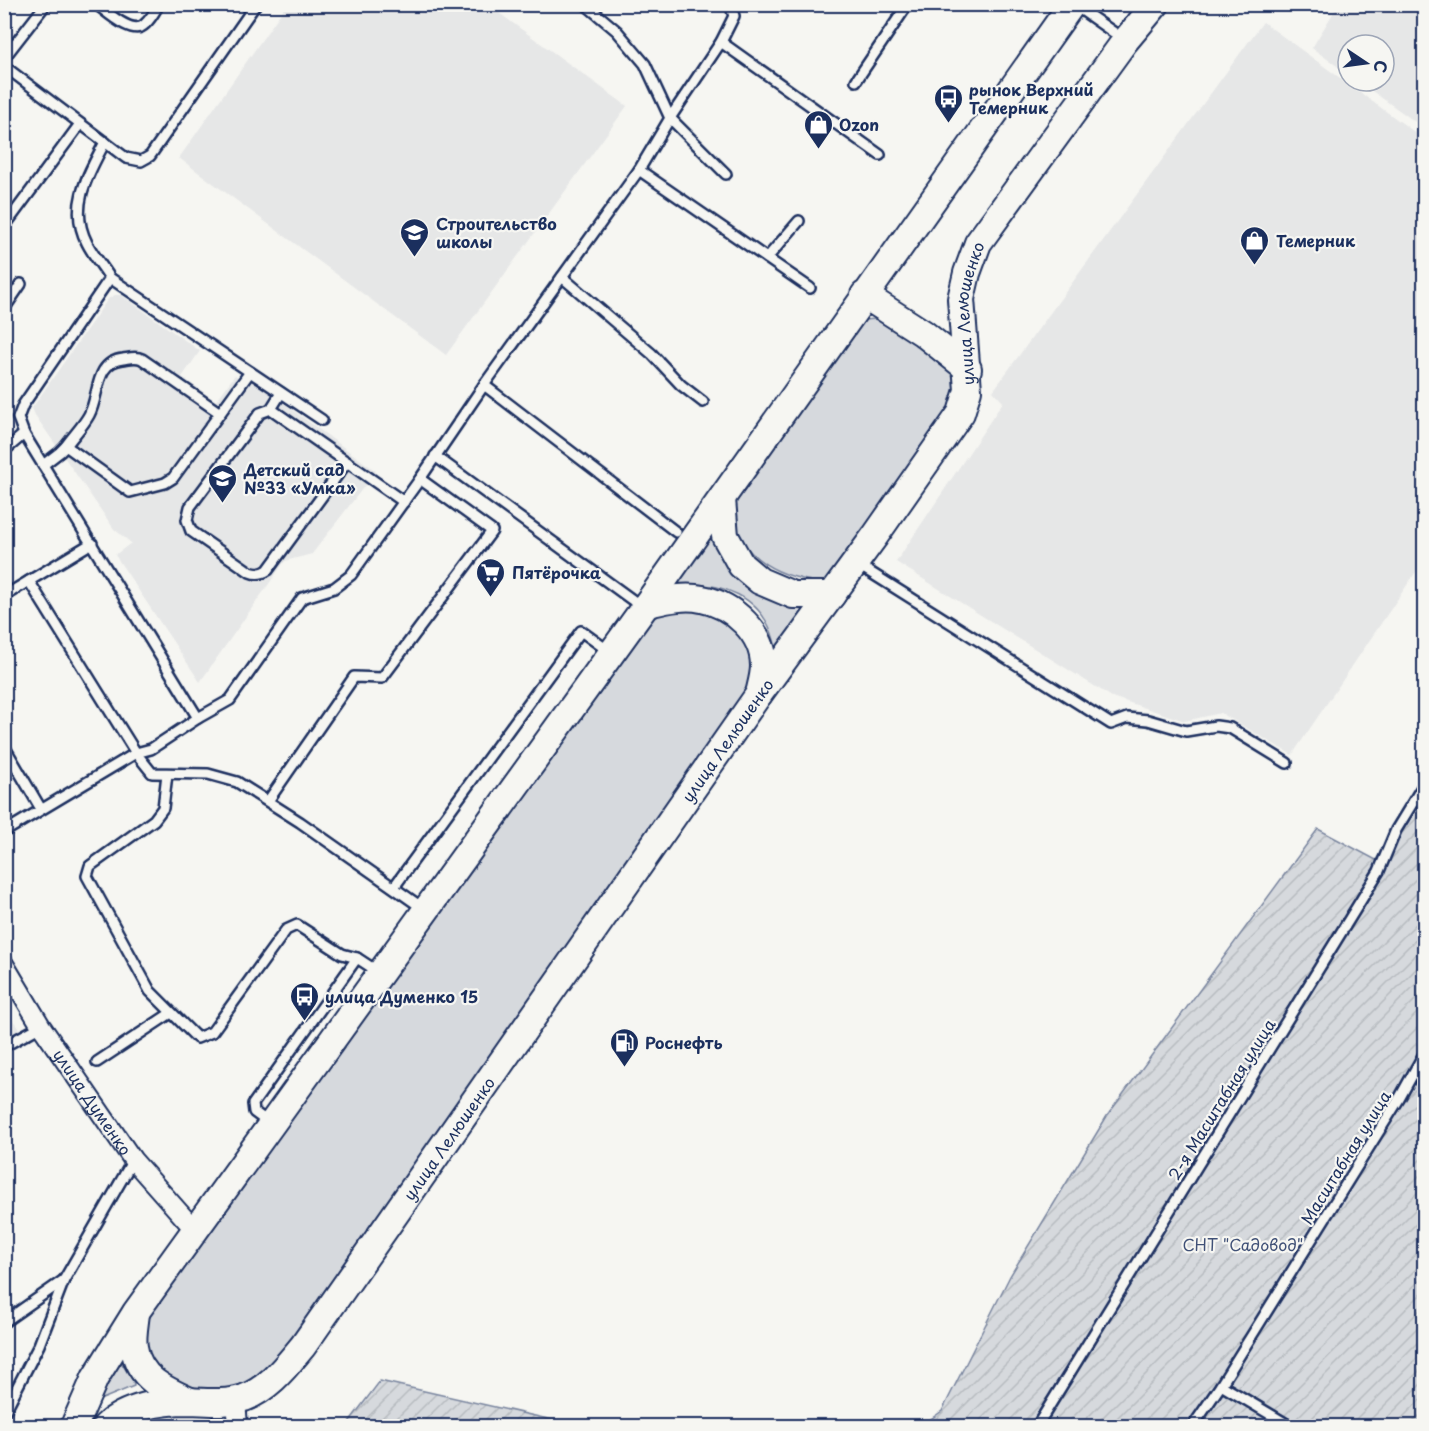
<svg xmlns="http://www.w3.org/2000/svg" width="1429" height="1431" font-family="'Playpen Sans',sans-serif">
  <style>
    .built { fill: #e6e7e7 }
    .grass { fill: #d6d9dd; stroke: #78849e; stroke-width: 1.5 }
    .garden { fill: url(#garden-furrows); stroke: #78849e; stroke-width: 1.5 }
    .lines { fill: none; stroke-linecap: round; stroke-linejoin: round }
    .lane-casing { stroke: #1b2f5e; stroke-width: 14 }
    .street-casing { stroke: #1b2f5e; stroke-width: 22 }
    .secondary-casing { stroke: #1b2f5e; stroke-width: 30 }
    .lane { stroke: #f6f6f2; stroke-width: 9 }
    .street { stroke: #f6f6f2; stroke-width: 18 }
    .secondary { stroke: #f6f6f2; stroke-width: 26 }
    .labels { text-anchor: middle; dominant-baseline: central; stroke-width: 4.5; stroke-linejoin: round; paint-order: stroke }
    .poi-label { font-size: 16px; font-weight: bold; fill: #1b2f5e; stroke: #f6f6f2; text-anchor: start }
    .street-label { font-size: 16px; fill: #1b2f5e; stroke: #f6f6f2 }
    .park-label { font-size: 16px; fill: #405177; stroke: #f6f6f2 }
  </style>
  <defs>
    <pattern id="garden-furrows" width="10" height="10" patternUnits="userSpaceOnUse" patternTransform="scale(1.5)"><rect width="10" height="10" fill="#d6d9dd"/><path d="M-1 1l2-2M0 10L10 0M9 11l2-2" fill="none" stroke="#b7bbc0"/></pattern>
  </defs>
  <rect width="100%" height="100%" fill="#f6f6f2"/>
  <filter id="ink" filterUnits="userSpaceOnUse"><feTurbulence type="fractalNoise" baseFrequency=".0167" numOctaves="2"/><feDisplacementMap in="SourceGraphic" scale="12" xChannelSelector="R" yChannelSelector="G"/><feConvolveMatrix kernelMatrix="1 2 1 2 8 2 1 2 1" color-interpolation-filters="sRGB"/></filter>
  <g filter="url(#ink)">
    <g class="built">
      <polygon points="287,4 488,5 627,106 446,355 179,158"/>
      <polygon points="1338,5 1424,5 1424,128 1358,81 1384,81 1384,45 1348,45 1348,74 1312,48"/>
      <polygon points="1263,22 1424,139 1424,560 1292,755 1221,713 1185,721 1112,697 896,562 1003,402 993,391"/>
      <polygon points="115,295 121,295 200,351 182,377 216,401 235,375 249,385 253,381 376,471 312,554 285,561 200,682 115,555 131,543 114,529 35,415 32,408 108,299"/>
      <polygon points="5,1007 20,1031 5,1050"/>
    </g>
    <g class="grass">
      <path d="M877 319 889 322 958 374 956 411 825 583C775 577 727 554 735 495L863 320Z"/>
      <path d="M716 515 751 588 765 597 787 605 812 609 777 655C769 593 718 579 663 585Z"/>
      <path d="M662 607 718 610C725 618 748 640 751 649 758 666 750 685 743 699L260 1382 207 1395 163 1377 149 1359 144 1338V1325L184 1265 644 619Z"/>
      <polygon points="121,1362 133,1381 134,1386 95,1402 116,1363"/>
    </g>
    <g class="garden">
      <polygon points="1424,781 1424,1426 921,1426 942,1411 1010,1276 1107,1116 1318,829 1376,860"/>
      <polygon points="380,1381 579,1426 346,1426"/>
    </g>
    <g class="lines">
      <defs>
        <g id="lane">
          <path d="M96 4C107 12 133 37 145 24 151 19 155 11 159 4"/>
          <polyline points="585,4 617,31 645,64 670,118 726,174"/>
          <polyline points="1073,4 1123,39"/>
          <polyline points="721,42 880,155"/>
          <polyline points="4,58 46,4"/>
          <polyline points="4,66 126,158 141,161 150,156 256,4"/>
          <polyline points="856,81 908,4"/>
          <path d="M105 142C88 174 68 207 87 243 93 255 103 267 110 278L23 405 18 418 24 434 198 718 230 700 302 598 334 588 351 575 420 479 484 385 639 170 670 118 721 42 734 16 730 4"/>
          <polyline points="639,170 810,288"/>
          <polyline points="4,227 80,124"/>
          <polyline points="767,258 799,221"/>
          <polyline points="562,277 652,354 681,385 703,402"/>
          <polyline points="110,278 322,420"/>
          <polyline points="4,309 21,284"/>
          <polyline points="484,385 676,532"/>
          <polyline points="281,393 271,409 404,502"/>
          <path d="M271 409 260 413 190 507 187 520 191 531 250 572C257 575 262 574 268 570L347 462"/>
          <path d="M66 446C73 436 83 426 89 415 100 395 94 362 123 359 130 358 136 356 142 359L220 413"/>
          <polyline points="4,451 24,434"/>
          <polyline points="435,456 642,607"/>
          <polyline points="43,465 60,452 66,446 130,492 165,483 173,478 250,372"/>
          <polyline points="857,564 1111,724 1127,718 1148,720 1186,731 1216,726 1230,728 1287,763"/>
          <polyline points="4,596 92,543"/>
          <polyline points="198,718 151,749 136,753 152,773 208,774 237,782 300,822 424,909"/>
          <polyline points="4,746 41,809"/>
          <polyline points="167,774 163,808 154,820 90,866 87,876 150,991 197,1038 212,1032 286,930 297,925 342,954 357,958 253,1104 254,1112 269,1123"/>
          <polyline points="268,801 354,677 382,678 492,531 420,479"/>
          <polyline points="4,832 136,753 29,581"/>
          <polyline points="394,887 581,631 610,652"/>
          <polyline points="357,958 380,973"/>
          <polyline points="4,1047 10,1043 41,1026"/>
          <polyline points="97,1062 171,1013"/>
          <polyline points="4,1322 64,1280"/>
          <polyline points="1221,1385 1290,1426"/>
          <polyline points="4,1413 39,1345 64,1280 133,1160"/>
          <polyline points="1037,1426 1379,871 1396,830 1424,784"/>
          <polyline points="1193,1426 1221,1385 1399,1099 1424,1054"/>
        </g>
        <g id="street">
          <path id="s1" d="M4 964 41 1026 133 1160 194 1229"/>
          <polyline points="236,1400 238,1426"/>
        </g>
        <g id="secondary">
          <polyline points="864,295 923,333 968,369"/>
          <polyline points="722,499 725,536 741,565 760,581 793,595 832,595"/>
          <path d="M647 604C665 600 684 595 702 599 733 605 764 633 764 666 764 675 761 685 759 694"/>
          <path d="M136 1313C135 1324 132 1337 134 1347 138 1378 165 1390 190 1401"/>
          <polyline points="74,1426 95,1378 136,1312 644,608 1072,4"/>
          <path id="s2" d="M106 1426C126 1407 162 1401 189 1401 208 1402 226 1404 244 1398 270 1388 286 1366 303 1346L759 694 875 536 961 413 968 390 961 299 967 273 978 243 1125 41 1156 4"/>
        </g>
      </defs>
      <use href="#lane" class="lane-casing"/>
      <use href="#street" class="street-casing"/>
      <use href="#secondary" class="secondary-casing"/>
      <use href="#lane" class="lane"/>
      <use href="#street" class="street"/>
      <use href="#secondary" class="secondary"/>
    </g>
  </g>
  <defs>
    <symbol id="bus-pin" viewBox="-11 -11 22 30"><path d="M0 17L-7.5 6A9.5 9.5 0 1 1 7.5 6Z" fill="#1b2f5e" stroke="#f6f6f2"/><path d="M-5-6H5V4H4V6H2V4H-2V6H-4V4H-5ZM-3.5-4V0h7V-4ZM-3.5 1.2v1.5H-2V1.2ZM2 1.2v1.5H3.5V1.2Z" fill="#fff"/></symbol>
    <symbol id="shop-pin" viewBox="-11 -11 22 30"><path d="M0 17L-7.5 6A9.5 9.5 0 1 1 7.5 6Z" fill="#1b2f5e" stroke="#f6f6f2"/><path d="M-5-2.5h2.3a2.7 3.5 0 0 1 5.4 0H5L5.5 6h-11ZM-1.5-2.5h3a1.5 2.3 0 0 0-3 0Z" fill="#fff"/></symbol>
    <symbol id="school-pin" viewBox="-11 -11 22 30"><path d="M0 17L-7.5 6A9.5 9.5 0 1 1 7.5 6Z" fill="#1b2f5e" stroke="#f6f6f2"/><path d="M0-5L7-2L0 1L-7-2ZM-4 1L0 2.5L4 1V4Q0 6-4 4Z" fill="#fff"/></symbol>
    <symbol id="supermarket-pin" viewBox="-11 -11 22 30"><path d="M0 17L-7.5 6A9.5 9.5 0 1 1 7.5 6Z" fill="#1b2f5e" stroke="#f6f6f2"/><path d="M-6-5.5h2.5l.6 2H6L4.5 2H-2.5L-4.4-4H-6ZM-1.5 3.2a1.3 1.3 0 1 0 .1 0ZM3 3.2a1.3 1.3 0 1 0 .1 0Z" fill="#fff"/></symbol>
    <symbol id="fuel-pin" viewBox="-11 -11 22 30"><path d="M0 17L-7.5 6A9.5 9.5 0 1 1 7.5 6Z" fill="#1b2f5e" stroke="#f6f6f2"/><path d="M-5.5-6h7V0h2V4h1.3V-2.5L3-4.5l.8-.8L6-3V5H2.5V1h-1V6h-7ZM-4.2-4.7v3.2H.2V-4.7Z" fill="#fff"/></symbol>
  </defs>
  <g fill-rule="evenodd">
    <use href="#bus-pin" x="932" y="82" width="33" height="45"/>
    <use href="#shop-pin" x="802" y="108" width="33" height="45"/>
    <use href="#school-pin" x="398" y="216" width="33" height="45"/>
    <use href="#shop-pin" x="1238" y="224" width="33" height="45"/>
    <use href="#school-pin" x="206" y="462" width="33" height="45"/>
    <use href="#supermarket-pin" x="474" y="556" width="33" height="45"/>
    <use href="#bus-pin" x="288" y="980" width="33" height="45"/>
    <use href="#fuel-pin" x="608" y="1026" width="33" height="45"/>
  </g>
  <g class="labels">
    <g class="poi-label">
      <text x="969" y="89">рынок Верхний<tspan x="969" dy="18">Темерник</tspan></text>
      <text x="839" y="124">Ozon</text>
      <text x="436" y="223">Строительство<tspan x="436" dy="18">школы</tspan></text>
      <text x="1276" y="240">Темерник</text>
      <text x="244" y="469">Детский сад<tspan x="244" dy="18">№33 «Умка»</tspan></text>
      <text x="512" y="572">Пятёрочка</text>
      <text x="325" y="996">улица Думенко 15</text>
      <text x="645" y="1042">Роснефть</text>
    </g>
    <g class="street-label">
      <text stroke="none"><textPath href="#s2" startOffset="1467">улица Лелюшенко</textPath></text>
      <text stroke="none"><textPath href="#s2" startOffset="963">улица Лелюшенко</textPath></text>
      <text transform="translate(1221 1099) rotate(-58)">2-я Масштабная улица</text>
      <text stroke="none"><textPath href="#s1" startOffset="164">улица Думенко</textPath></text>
      <text stroke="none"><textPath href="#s2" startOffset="477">улица Лелюшенко</textPath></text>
      <text transform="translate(1345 1157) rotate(-58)">Масштабная улица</text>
    </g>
    <g class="park-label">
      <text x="1243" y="1244">СНТ "Садовод"</text>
    </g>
  </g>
  <rect width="1429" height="1431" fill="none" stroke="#f6f6f2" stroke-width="24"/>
  <rect x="12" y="12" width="1405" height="1407" fill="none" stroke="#1b2f5e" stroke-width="2" filter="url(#ink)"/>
  <g transform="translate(1366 63) rotate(103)"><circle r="28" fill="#f6f6f2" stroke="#9ea6b7" stroke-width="1.5"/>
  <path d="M0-4.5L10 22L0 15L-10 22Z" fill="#1b2f5e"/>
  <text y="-9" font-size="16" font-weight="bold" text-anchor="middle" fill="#1b2f5e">С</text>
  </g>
</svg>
